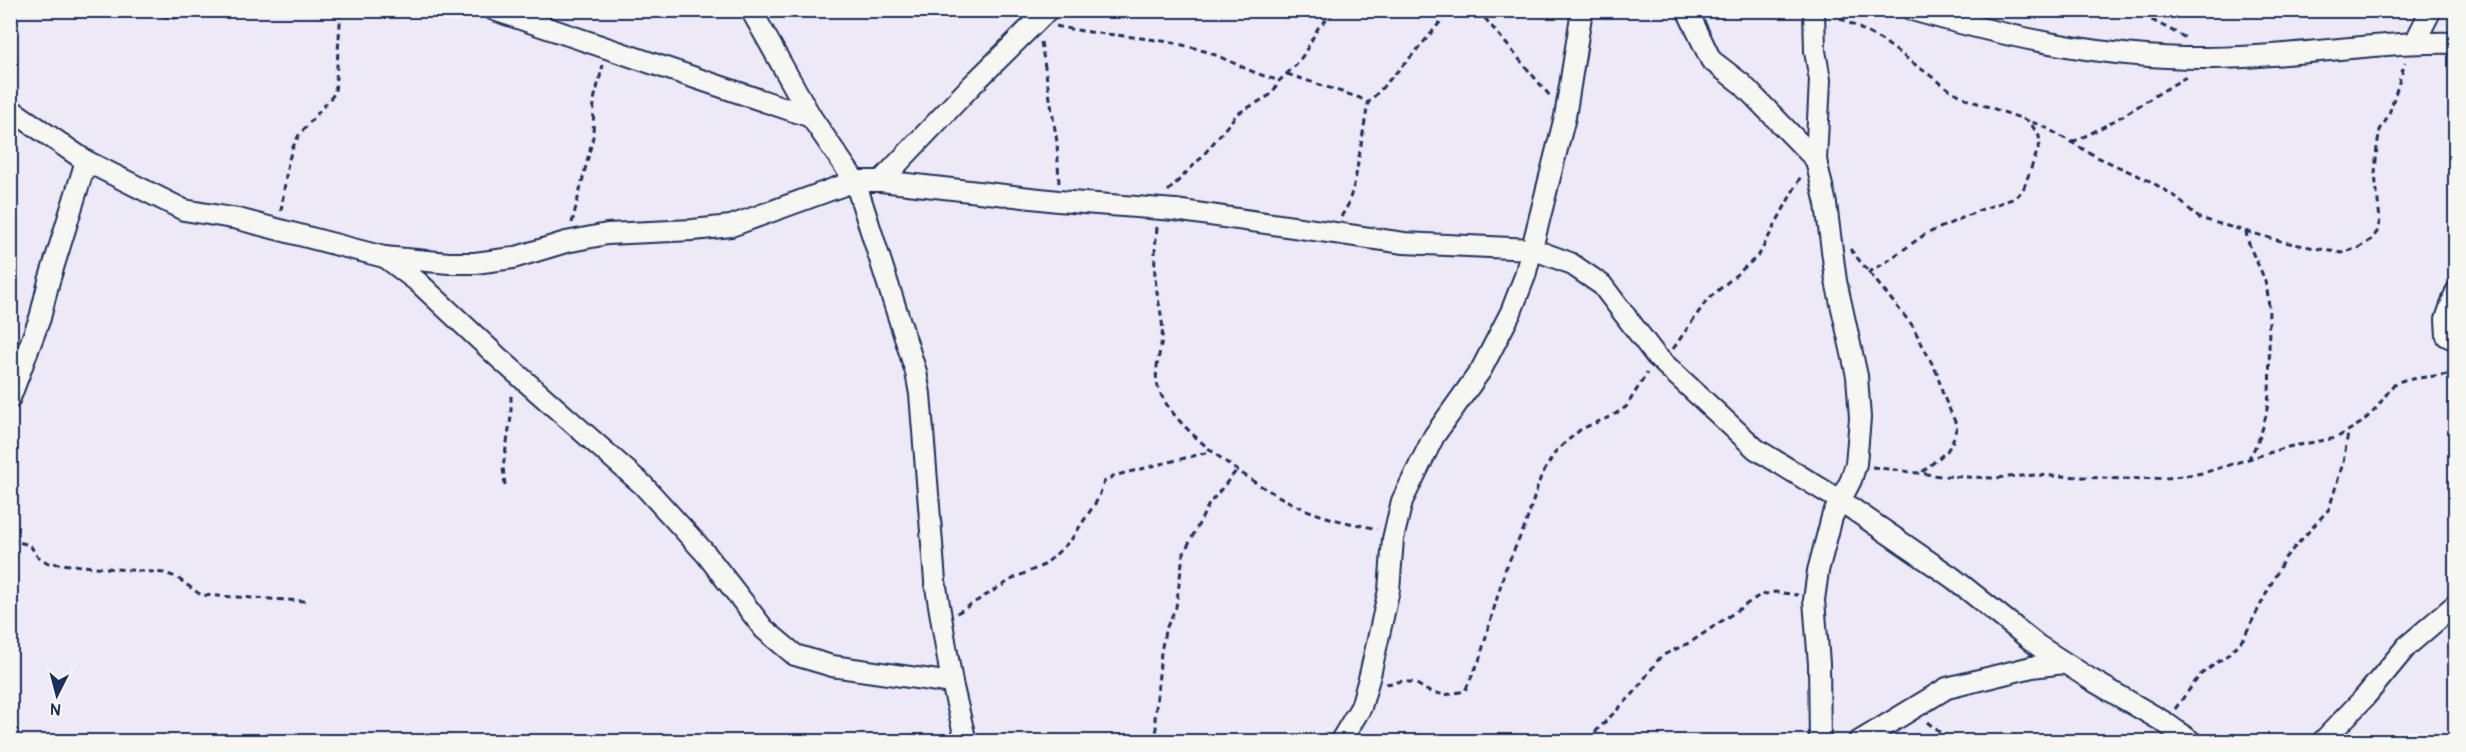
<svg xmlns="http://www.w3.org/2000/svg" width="2466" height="752" font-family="Pangolin,sans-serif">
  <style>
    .building { fill: #dcccfe; stroke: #1b2f5e; stroke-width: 1.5 }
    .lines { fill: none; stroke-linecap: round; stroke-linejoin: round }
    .minor-casing { stroke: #1b2f5e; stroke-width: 24 }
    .path { stroke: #1b2f5e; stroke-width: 3; stroke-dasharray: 6 4.5; stroke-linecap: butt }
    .minor { stroke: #f6f6f2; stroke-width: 20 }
  </style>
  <rect width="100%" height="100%" fill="#eee9f6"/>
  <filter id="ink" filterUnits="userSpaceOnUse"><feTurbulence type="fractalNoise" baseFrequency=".0167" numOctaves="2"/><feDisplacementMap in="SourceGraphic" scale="12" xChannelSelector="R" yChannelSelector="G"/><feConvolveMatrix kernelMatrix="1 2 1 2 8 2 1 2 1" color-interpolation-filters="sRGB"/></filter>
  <g filter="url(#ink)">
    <polygon class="building" points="90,10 116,10 115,15"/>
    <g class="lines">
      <defs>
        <g id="minor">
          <polyline points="494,10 811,117"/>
          <polyline points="751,10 811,117 855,181 916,372 920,394 935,581 952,683 966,742"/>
          <polyline points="1687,10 1711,60 1742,84 1816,160"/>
          <polyline points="1814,10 1815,51 1820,80 1816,160 1826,204 1836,281 1857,376 1860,418 1856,464 1851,480 1832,517 1818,571 1814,600 1819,664 1820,742"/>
          <path d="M1912 10C2008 37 2106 59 2207 58 2290 58 2372 41 2456 43"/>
          <polyline points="2415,42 2431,10"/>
          <polyline points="10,109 86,161 184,210 238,219 384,257 449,263 475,263 513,258 566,242 607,234 693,230 731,226 855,181 881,181 1058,201 1175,210 1404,243 1532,249 1570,263 1602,285 1656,356 1756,449 1841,501 1953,578 2037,645 2090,679 2164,722 2192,742"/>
          <polyline points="881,181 972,85 1048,10"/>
          <polyline points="385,257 418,282 499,358 643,485 706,554 764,629 795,655 832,666 952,683"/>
          <polyline points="2456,292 2446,319 2447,336 2456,340"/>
          <polyline points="10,398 40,318 49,281 86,161"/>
          <polyline points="1340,742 1361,707 1370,675 1389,590 1393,539 1402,501 1434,436 1481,370 1511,312 1525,276 1565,117 1582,10"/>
          <polyline points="1858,742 1947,688 2032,667 2064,663"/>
          <polyline points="2322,742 2364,698 2407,646 2456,604"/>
        </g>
      </defs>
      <use href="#minor" class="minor-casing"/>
      <g class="path">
        <path d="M153 10C169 21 178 20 194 10"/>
        <polyline points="1478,10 1550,96"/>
        <polyline points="2133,10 2186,38"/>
        <polyline points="1831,13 1883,41 1950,90 1969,100 2043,126 2097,157 2150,181 2176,197 2199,218 2284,242 2341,253 2358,248 2371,240 2377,232 2380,220 2375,174 2377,146 2380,130 2388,117 2405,63"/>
        <path d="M1056 26C1104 37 1154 35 1201 50 1228 58 1251 74 1278 80"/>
        <polyline points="1041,42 1057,142 1059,184"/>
        <polyline points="1287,74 1360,98 1368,103"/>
        <path d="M2072 142C2112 125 2148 99 2186 77"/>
        <polyline points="1168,191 1201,158 1237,114 1272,94 1279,81 1296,65 1304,54 1318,28 1336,10"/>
        <polyline points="281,211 288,162 293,147 299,135 335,93 341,10"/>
        <polyline points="1341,217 1348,205 1355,181 1368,103 1418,49 1450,10"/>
        <polyline points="572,223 593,137 594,100 603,65"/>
        <path d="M1157 227C1155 249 1153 271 1157 292 1159 307 1164 321 1162 337 1161 353 1153 370 1158 387 1172 432 1270 498 1315 513 1335 521 1357 524 1377 529"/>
        <path d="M2246 231C2248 250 2260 264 2265 282 2271 302 2268 322 2269 342 2270 384 2272 421 2249 458"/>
        <polyline points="1850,249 1912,325 1937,373 1943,395 1957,426 1952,443 1947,451 1920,474"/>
        <polyline points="1868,273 1886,262 1924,235 1980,210 2015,198 2023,190 2040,144 2039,136 2029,121"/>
        <polyline points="1673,349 1707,300 1759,255 1801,176"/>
        <polyline points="1872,467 1941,476 1994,478 2035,475 2126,479 2167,478 2203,473 2288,447 2336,438 2361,423 2375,410 2394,384 2404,380 2456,373"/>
        <polyline points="505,485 503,467 511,417 511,394"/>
        <polyline points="10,540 30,545 37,556 48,563 164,573 176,577 201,595 305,601"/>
        <polyline points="957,613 1016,577 1044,565 1053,557 1071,540 1098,499 1104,482 1113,476 1213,451"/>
        <polyline points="1386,684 1403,681 1415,683 1428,691 1445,695 1465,691 1479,661 1505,570 1525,526 1541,476 1556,451 1581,429 1612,416 1626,407 1647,373"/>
        <polyline points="2175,709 2200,675 2229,654 2243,639 2284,559 2329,509 2343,463 2348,433"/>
        <polyline points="1927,722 1943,735 1957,742"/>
        <polyline points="1158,742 1155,719 1161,652 1165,631 1176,607 1183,555 1209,504 1237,470"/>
        <polyline points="1590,742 1597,730 1633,694 1661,656 1691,642 1760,595 1775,592 1798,595"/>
      </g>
      <use href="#minor" class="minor"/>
    </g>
  </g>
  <rect width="2466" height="752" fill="none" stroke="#f6f6f2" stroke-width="36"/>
  <rect x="18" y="18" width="2430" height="716" fill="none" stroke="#1b2f5e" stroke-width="2" filter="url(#ink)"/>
  <g transform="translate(57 695) rotate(186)" stroke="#f6f6f2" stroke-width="4.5" paint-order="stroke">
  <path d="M0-4.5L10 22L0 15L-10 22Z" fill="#1b2f5e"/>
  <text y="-9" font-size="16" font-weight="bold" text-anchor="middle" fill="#1b2f5e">N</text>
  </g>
</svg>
